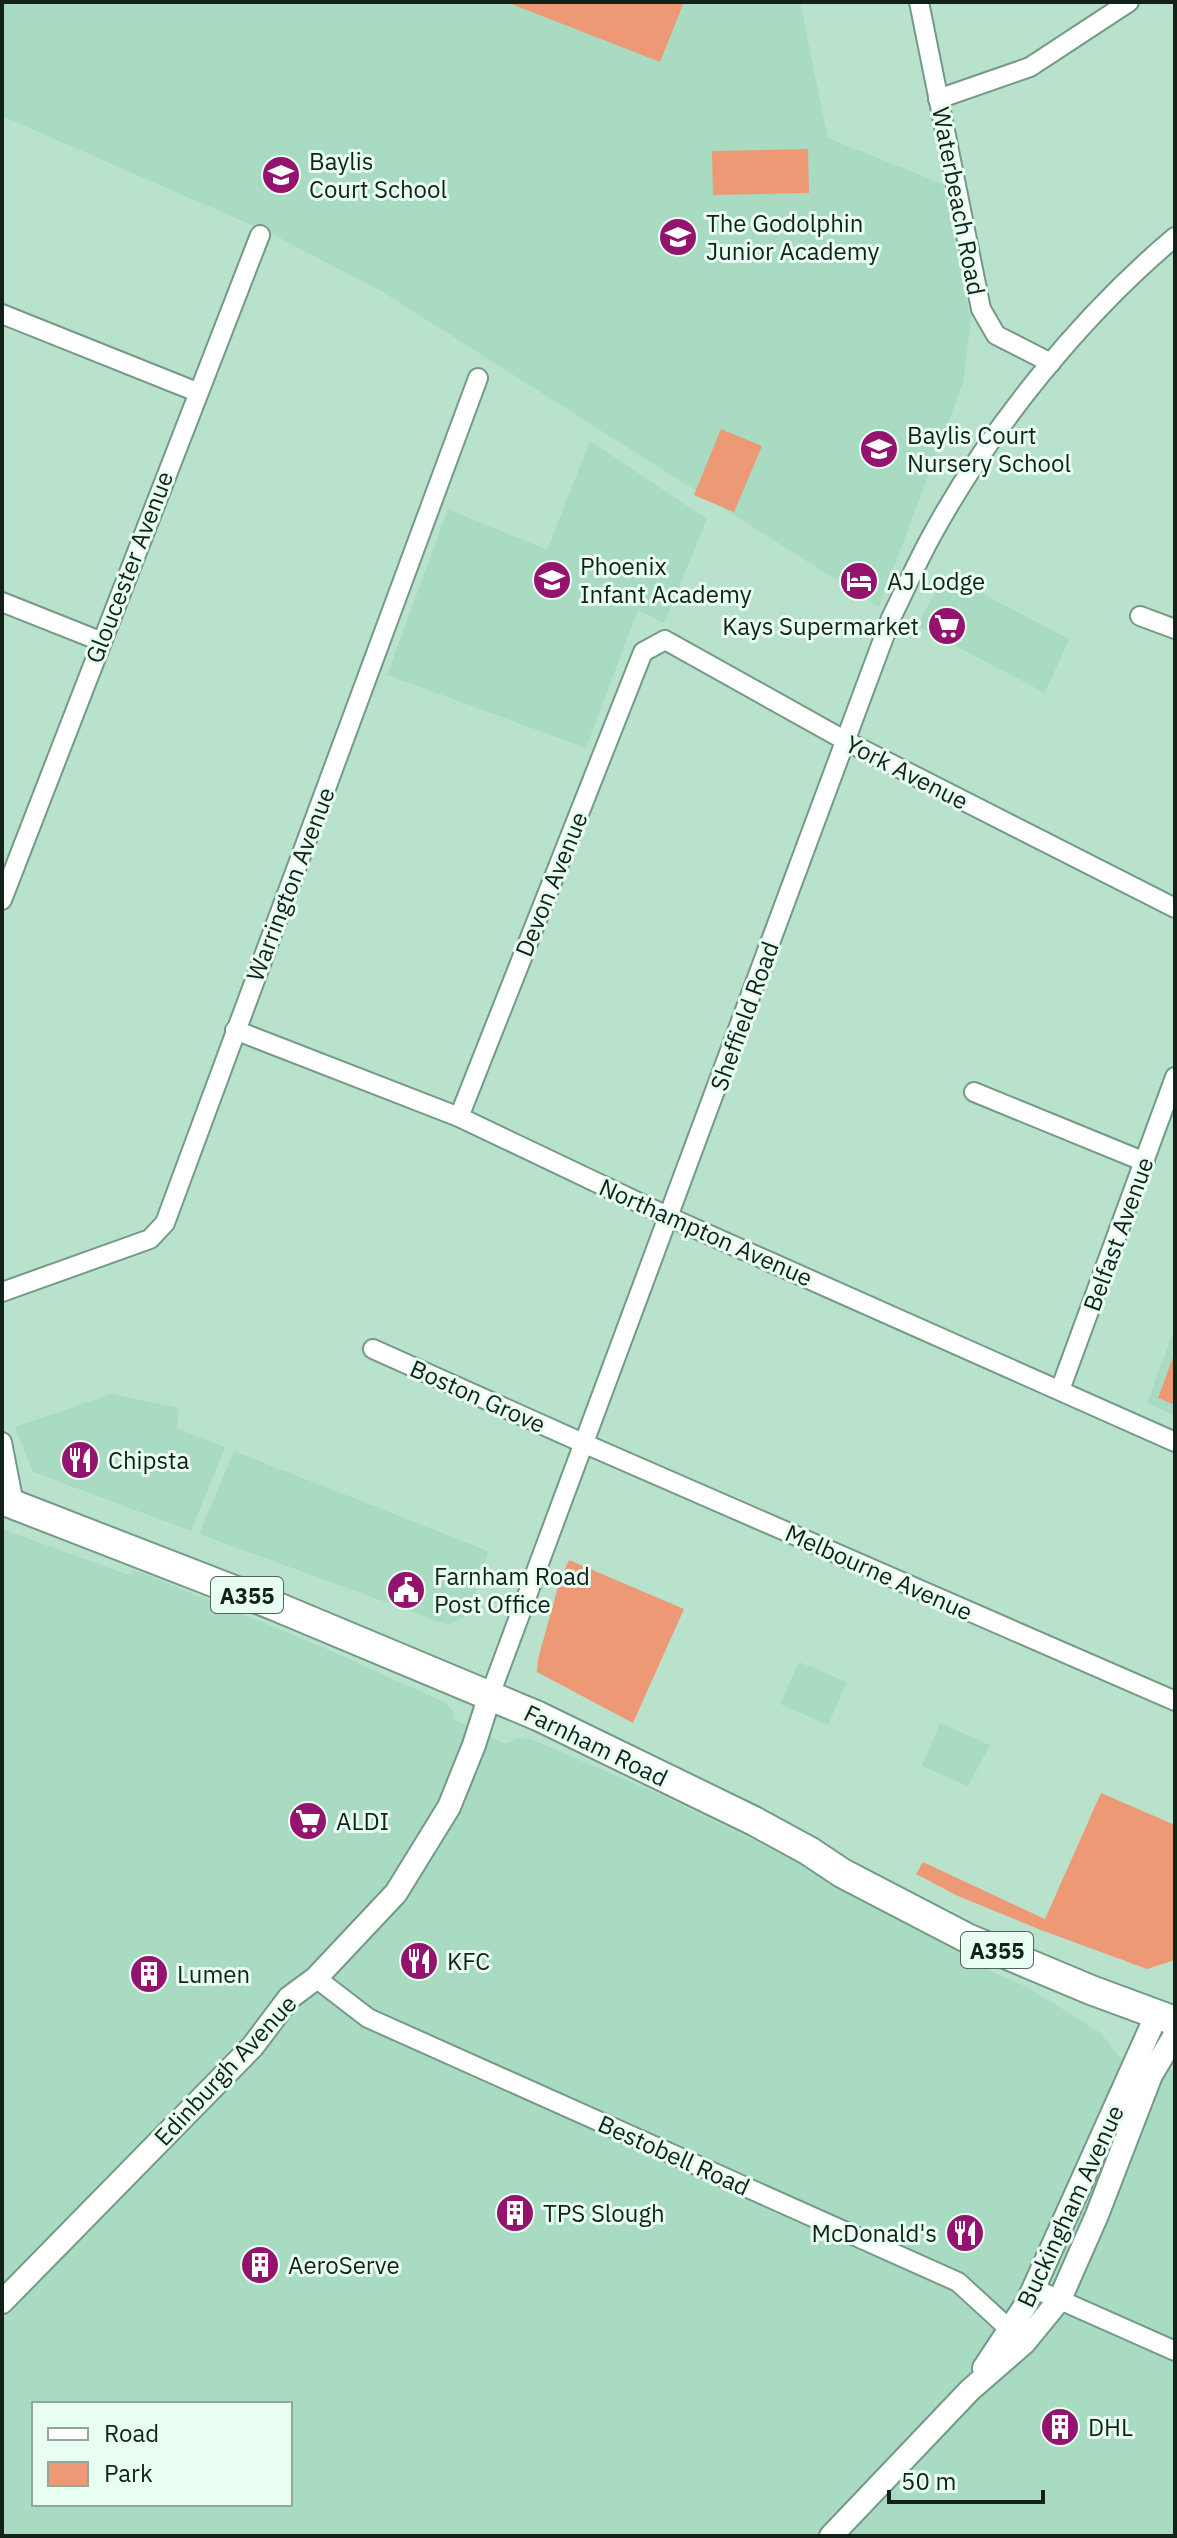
<svg xmlns="http://www.w3.org/2000/svg" width="1177" height="2538" font-family="'IBM Plex Sans',sans-serif">
	<rect width="100%" height="100%" fill="#b9e2cd"/>
	<g fill="#a9dbc2" fill-rule="evenodd">
		<polygon points="2,2 800,2 828,138 943,184 971,320 963,383 879,607 381,291 272,234 2,116"/>
		<polygon points="590,441 707,519 664,623 638,610 586,748 387,675 448,509 547,550"/>
		<polygon points="945,574 1069,639 1045,693 917,626"/>
		<polygon points="1175,1328 1175,1416 1147,1403"/>
		<polygon points="111,1394 179,1408 177,1428 225,1447 191,1531 33,1472 15,1427"/>
		<polygon points="234,1451 488,1551 469,1615 448,1625 199,1534"/>
		<path d="M 2,1529 L 129,1575 L 133,1569 L 320,1646 L 446,1703 L 453,1711 L 455,1720 L 506,1744 L 518,1738 L 531,1739 L 659,1794 L 773,1850 L 939,1940 L 995,1973 L 1027,1987 L 1101,2033 L 1118,2056 L 1175,2071 L 1175,2536 L 2,2536 ZM 34,2404 L 290,2404 L 290,2504 L 34,2504 Z"/>
		<polygon points="799,1662 847,1682 828,1725 780,1704"/>
		<polygon points="940,1723 990,1745 968,1786 922,1766"/>
	</g>
	<g fill="#ed9976">
		<polygon points="506,2 684,2 660,62"/>
		<polygon points="808,149 809,193 713,195 712,151"/>
		<polygon points="721,429 762,446 734,512 694,495"/>
		<polygon points="1175,1352 1175,1405 1158,1398"/>
		<polygon points="569,1560 684,1609 633,1723 537,1672 538,1659 560,1580"/>
		<polygon points="1101,1793 1175,1825 1175,1960 1147,1969 1041,1930 958,1896 916,1874 923,1862 1045,1919"/>
	</g>
	<g fill="none" stroke-linecap="round" stroke-linejoin="round">
		<defs>
			<g id="minor">
				<polyline points="919,2 981,309 996,335 1051,363"/>
				<polyline points="938,99 1030,67 1129,2"/>
				<polyline points="2,314 197,392"/>
				<polyline points="2,602 100,641"/>
				<polyline points="1140,616 1175,629"/>
				<polyline points="2,900 260,235"/>
				<polyline points="235,1030 459,1117 669,1217 1175,1442"/>
				<polyline points="974,1092 1145,1162"/>
				<polyline points="459,1117 643,652 665,640 846,741 1175,908"/>
				<polyline points="2,1292 150,1239 165,1223 478,378"/>
				<polyline points="373,1349 583,1443 1175,1701"/>
				<polyline points="1060,1390 1175,1077"/>
				<polyline points="2,1442 14,1504"/>
				<path d="M 490,1695 L 891,618 C 905,590 917,562 932,535 C 991,427 1081,316 1175,237"/>
				<polyline points="316,1978 368,2018 958,2282 1018,2337"/>
				<polyline points="1033,2288 1175,2351"/>
			</g>
			<g id="tertiary">
				<polyline points="2,2302 253,2046 289,1998 316,1978 396,1893 449,1807 474,1745 490,1695"/>
				<polyline points="984,2368 1027,2303 1157,2014"/>
				<polyline points="831,2536 970,2390 1024,2343 1060,2299 1097,2215 1151,2075 1175,2035"/>
			</g>
			<polyline id="primary" points="2,1500 275,1606 538,1716 754,1821 809,1851 842,1873 967,1938 1091,1990 1175,2021"/>
		</defs>
		<use href="#minor" stroke="#739a87" stroke-width="22"/>
		<use href="#tertiary" stroke="#739a87" stroke-width="26"/>
		<use href="#primary" stroke="#739a87" stroke-width="32"/>
		<use href="#minor" stroke="#fff" stroke-width="18"/>
		<use href="#tertiary" stroke="#fff" stroke-width="22"/>
		<use href="#primary" stroke="#fff" stroke-width="28"/>
	</g>
	<defs>
		<symbol id="school-disc" viewBox="-11 -11 22 22"><circle r="9.5" fill="#93136e" stroke="#e9fef3"/><path d="M0-5L7-2L0 1L-7-2ZM-4 1L0 2.5L4 1V4Q0 6-4 4Z" fill="#fff"/></symbol>
		<symbol id="hotel-disc" viewBox="-11 -11 22 22"><circle r="9.5" fill="#93136e" stroke="#e9fef3"/><path d="M-6-4.5h1.5V1H6V5H4.5V3h-9V5H-6ZM-4 0a1.8 1.8 0 1 1 3.6 0ZM.5 0V-2.5h3Q6-2.5 6 0Z" fill="#fff"/></symbol>
		<symbol id="supermarket-disc" viewBox="-11 -11 22 22"><circle r="9.5" fill="#93136e" stroke="#e9fef3"/><path d="M-6-5.5h2.5l.6 2H6L4.5 2H-2.5L-4.4-4H-6ZM-1.5 3.2a1.3 1.3 0 1 0 .1 0ZM3 3.2a1.3 1.3 0 1 0 .1 0Z" fill="#fff"/></symbol>
		<symbol id="restaurant-disc" viewBox="-11 -11 22 22"><circle r="9.5" fill="#93136e" stroke="#e9fef3"/><path d="M-5-6h1v4h1v-4h1v4h1v-4h1v5L-1.5 .5V6h-2V.5L-5-1ZM5-6V6H3V1.5H1.5Q1.5-4 5-6Z" fill="#fff"/></symbol>
		<symbol id="civic-disc" viewBox="-11 -11 22 22"><circle r="9.5" fill="#93136e" stroke="#e9fef3"/><path d="M-.6-6.5H3V-4.5H.6V-3L4-1V1h2V6H-6V1h2V-1L-.6-3ZM-1.2 2.5V6h2.4V2.5Z" fill="#fff"/></symbol>
		<symbol id="building-disc" viewBox="-11 -11 22 22"><circle r="9.5" fill="#93136e" stroke="#e9fef3"/><path d="M-4-6H4V6H1V3H-1V6H-4ZM-2.5-4.3h1.7v1.8h-1.7ZM.8-4.3h1.7v1.8H.8ZM-2.5-1h1.7V.8h-1.7ZM.8-1h1.7V.8H.8Z" fill="#fff"/></symbol>
	</defs>
	<g fill-rule="evenodd">
		<use href="#school-disc" x="259" y="153" width="44" height="44"/>
		<use href="#school-disc" x="656" y="215" width="44" height="44"/>
		<use href="#school-disc" x="857" y="427" width="44" height="44"/>
		<use href="#school-disc" x="530" y="558" width="44" height="44"/>
		<use href="#hotel-disc" x="837" y="559" width="44" height="44"/>
		<use href="#supermarket-disc" x="925" y="604" width="44" height="44"/>
		<use href="#restaurant-disc" x="58" y="1438" width="44" height="44"/>
		<use href="#civic-disc" x="384" y="1568" width="44" height="44"/>
		<use href="#supermarket-disc" x="286" y="1799" width="44" height="44"/>
		<use href="#restaurant-disc" x="397" y="1939" width="44" height="44"/>
		<use href="#building-disc" x="127" y="1952" width="44" height="44"/>
		<use href="#building-disc" x="493" y="2191" width="44" height="44"/>
		<use href="#restaurant-disc" x="943" y="2211" width="44" height="44"/>
		<use href="#building-disc" x="238" y="2243" width="44" height="44"/>
		<use href="#building-disc" x="1038" y="2405" width="44" height="44"/>
	</g>
	<g text-anchor="middle" dominant-baseline="central" stroke-width="6" stroke-linejoin="round" paint-order="stroke">
		<g fill="#e9fef3" stroke="#52645c" stroke-width="2">
			<rect x="211" y="1577" width="72" height="36" rx="6"/>
			<rect x="961" y="1932" width="72" height="36" rx="6"/>
		</g>
		<g font-size="22" font-weight="bold" fill="#12221b">
			<text x="247" y="1595">A355</text>
			<text x="997" y="1950">A355</text>
		</g>
		<g font-size="24" fill="#12221b" stroke="#e9fef3" text-anchor="start">
			<text x="309" y="161">Baylis<tspan x="309" dy="28">Court School</tspan></text>
			<text x="706" y="223">The Godolphin<tspan x="706" dy="28">Junior Academy</tspan></text>
			<text x="907" y="435">Baylis Court<tspan x="907" dy="28">Nursery School</tspan></text>
			<text x="580" y="566">Phoenix<tspan x="580" dy="28">Infant Academy</tspan></text>
			<text x="887" y="581">AJ Lodge</text>
			<text x="919" y="626" text-anchor="end">Kays Supermarket</text>
			<text x="108" y="1460">Chipsta</text>
			<text x="434" y="1576">Farnham Road<tspan x="434" dy="28">Post Office</tspan></text>
			<text x="336" y="1821">ALDI</text>
			<text x="447" y="1961">KFC</text>
			<text x="177" y="1974">Lumen</text>
			<text x="543" y="2213">TPS Slough</text>
			<text x="937" y="2233" text-anchor="end">McDonald's</text>
			<text x="288" y="2265">AeroServe</text>
			<text x="1088" y="2427">DHL</text>
		</g>
		<g font-size="24" fill="#12221b" stroke="#e9fef3">
			<text transform="translate(959 201) rotate(79)">Waterbeach Road</text>
			<text transform="translate(129 567) rotate(-69)">Gloucester Avenue</text>
			<text transform="translate(907 772) rotate(27)">York Avenue</text>
			<text transform="translate(290 884) rotate(-69)">Warrington Avenue</text>
			<text transform="translate(551 884) rotate(-68)">Devon Avenue</text>
			<text transform="translate(744 1016) rotate(-70)">Sheffield Road</text>
			<text transform="translate(706 1232) rotate(24)">Northampton Avenue</text>
			<text transform="translate(1118 1234) rotate(-70)">Belfast Avenue</text>
			<text transform="translate(478 1396) rotate(24)">Boston Grove</text>
			<text transform="translate(879 1572) rotate(24)">Melbourne Avenue</text>
			<text transform="translate(596 1745) rotate(26)">Farnham Road</text>
			<text transform="translate(225 2070) rotate(-47)">Edinburgh Avenue</text>
			<text transform="translate(674 2155) rotate(24)">Bestobell Road</text>
			<text transform="translate(1070 2206) rotate(-65)">Buckingham Avenue</text>
		</g>
	</g>
	<rect width="1177" height="2538" fill="none" stroke="#12221b" stroke-width="8"/>
	<rect x="32" y="2402" width="260" height="104" fill="#e9fef3" stroke="#93a69d" stroke-width="2"/>
	<rect x="48" y="2428" width="40" height="12" fill="#ffffff" stroke="#93a69d" stroke-width="2"/>
	<text x="104" y="2442" font-size="24" fill="#12221b">Road</text>
	<rect x="48" y="2462" width="40" height="24" fill="#ed9976" stroke="#93a69d" stroke-width="2"/>
	<text x="104" y="2482" font-size="24" fill="#12221b">Park</text>
	<path d="M889 2490v12h154v-12" fill="none" stroke="#12221b" stroke-width="4"/>
	<text x="901" y="2490" font-size="24" fill="#12221b" stroke="#e9fef3" stroke-width="6" paint-order="stroke">50 m</text>
</svg>
